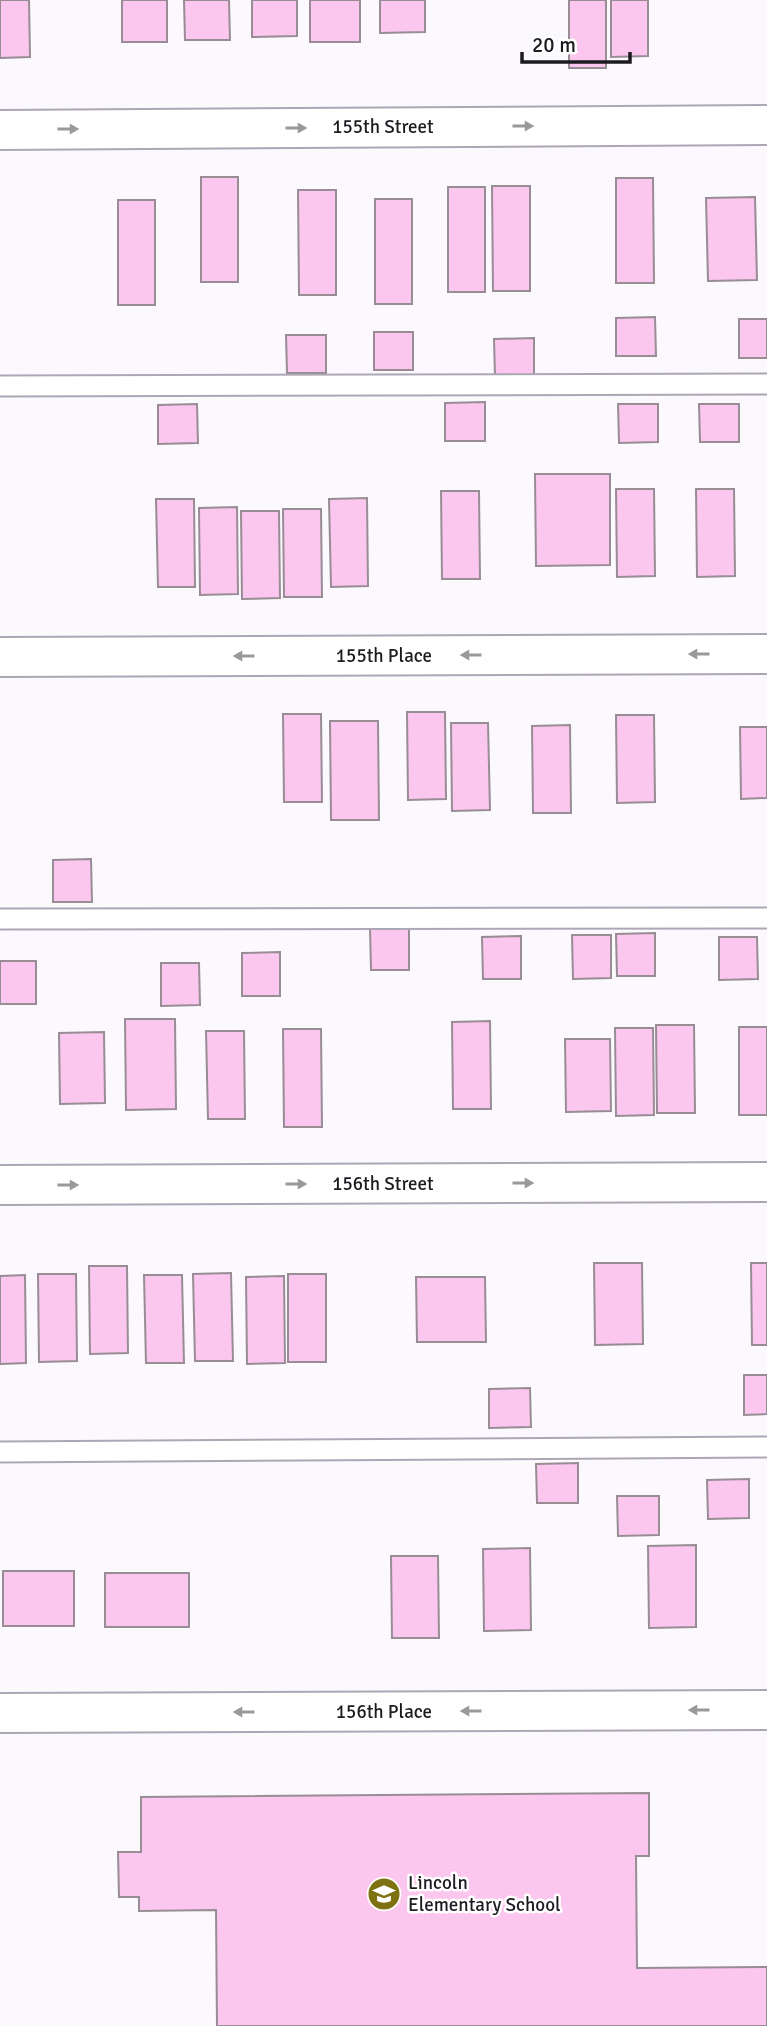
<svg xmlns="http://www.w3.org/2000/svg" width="767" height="2026" font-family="Signika,sans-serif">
	<rect width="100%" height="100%" fill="#fbf9fe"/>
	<g fill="#fcc7ee" stroke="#988c95" stroke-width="2">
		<polygon points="0,0 29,0 30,57 0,58"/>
		<rect x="122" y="0" width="45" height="42"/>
		<polygon points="184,0 229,0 230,40 185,40"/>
		<polygon points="252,0 297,0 297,36 252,37"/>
		<rect x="310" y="0" width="50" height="42"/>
		<polygon points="380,0 425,0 425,32 380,33"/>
		<rect x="569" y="0" width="37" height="68"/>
		<polygon points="611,0 648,0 648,56 611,57"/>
		<rect x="201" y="177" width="37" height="105"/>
		<polygon points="616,178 653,178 654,283 616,283"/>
		<polygon points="492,186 530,186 530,291 493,291"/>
		<rect x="448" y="187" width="37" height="105"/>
		<polygon points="298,190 336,190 336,295 299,295"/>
		<polygon points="755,197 757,280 708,281 706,198"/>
		<rect x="375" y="199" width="37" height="105"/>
		<rect x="118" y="200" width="37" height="105"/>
		<polygon points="655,317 656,356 616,356 616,318"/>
		<rect x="739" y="319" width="28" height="39"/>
		<rect x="374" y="332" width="39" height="38"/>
		<polygon points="286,335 326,335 326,373 287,373"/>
		<polygon points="534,338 534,377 495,377 494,339"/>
		<polygon points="485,402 485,441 445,441 445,403"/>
		<polygon points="197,404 198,443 158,444 158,405"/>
		<polygon points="618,404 658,404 658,442 619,443"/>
		<polygon points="699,404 739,404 739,442 700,442"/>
		<polygon points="535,474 610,474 610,565 536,566"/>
		<polygon points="616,489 654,489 655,576 617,577"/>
		<polygon points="696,489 734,489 735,576 697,577"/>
		<polygon points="441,491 479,491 480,579 442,579"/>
		<polygon points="367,498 368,586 331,587 329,499"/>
		<polygon points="156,499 194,499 195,587 158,587"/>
		<polygon points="237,507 238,594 200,595 199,508"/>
		<polygon points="283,509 321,509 322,597 284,597"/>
		<polygon points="241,511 279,511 280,598 242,599"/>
		<polygon points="407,712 445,712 446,799 408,800"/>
		<polygon points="283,714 321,714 322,802 284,802"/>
		<polygon points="616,715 654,715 655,802 617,803"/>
		<polygon points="330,721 378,721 379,820 331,820"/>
		<polygon points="451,723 488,723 490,810 452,811"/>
		<polygon points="570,725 571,813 533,813 532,726"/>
		<polygon points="740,727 767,727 767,798 741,799"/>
		<polygon points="91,859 92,902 53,902 53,860"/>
		<polygon points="370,928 409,928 409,970 371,970"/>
		<polygon points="655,933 655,976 617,976 616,934"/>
		<polygon points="572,935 611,935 611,978 573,979"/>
		<polygon points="521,936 521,979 483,979 482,937"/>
		<polygon points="719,937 757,937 758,979 719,980"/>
		<polygon points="280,952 280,996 242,996 242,953"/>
		<rect x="0" y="961" width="36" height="43"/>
		<polygon points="161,963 199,963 200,1005 161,1006"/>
		<polygon points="125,1019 175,1019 176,1109 126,1110"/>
		<polygon points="490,1021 491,1109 453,1109 452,1022"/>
		<polygon points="656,1025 694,1025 695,1113 657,1113"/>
		<rect x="739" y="1027" width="28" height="88"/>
		<polygon points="615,1028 653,1028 654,1115 616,1116"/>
		<polygon points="283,1029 321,1029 322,1127 284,1127"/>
		<polygon points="206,1031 244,1031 245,1119 208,1119"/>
		<polygon points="104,1032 105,1103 60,1104 59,1033"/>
		<polygon points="565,1039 610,1039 611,1111 566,1112"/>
		<polygon points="594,1263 642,1263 643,1344 595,1345"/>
		<polygon points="751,1263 767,1263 767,1345 752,1345"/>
		<polygon points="89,1266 127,1266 128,1353 90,1354"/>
		<polygon points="231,1273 233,1361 195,1361 193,1274"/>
		<polygon points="38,1274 76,1274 77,1361 39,1362"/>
		<rect x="288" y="1274" width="38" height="88"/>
		<polygon points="25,1275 26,1363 0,1364 0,1276"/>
		<polygon points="144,1275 182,1275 184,1363 146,1363"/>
		<polygon points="284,1276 285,1363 247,1364 246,1277"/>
		<polygon points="416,1277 485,1277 486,1342 417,1342"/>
		<polygon points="744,1375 767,1375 767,1414 744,1415"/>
		<polygon points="530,1388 531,1427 489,1428 489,1389"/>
		<polygon points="578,1463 578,1503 537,1503 536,1464"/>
		<polygon points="749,1479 749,1518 708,1519 707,1480"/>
		<polygon points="617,1496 659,1496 659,1535 618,1536"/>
		<polygon points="696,1545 696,1627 649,1628 648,1546"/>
		<polygon points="530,1548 531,1630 484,1631 483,1549"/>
		<polygon points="391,1556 438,1556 439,1638 392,1638"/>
		<rect x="3" y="1571" width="71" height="55"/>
		<rect x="105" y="1573" width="84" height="54"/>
		<polygon points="649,1793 649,1856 636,1856 637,1968 767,1967 767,2026 217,2026 216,1910 139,1911 139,1897 119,1897 118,1852 141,1852 141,1797"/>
	</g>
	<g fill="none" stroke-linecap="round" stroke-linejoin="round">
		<defs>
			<g id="service">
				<polyline points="0,386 767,384"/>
				<polyline points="0,919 767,918"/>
				<polyline points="0,1452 767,1447"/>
			</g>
			<g id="minor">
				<polyline points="0,130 767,125"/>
				<polyline points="0,657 767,654"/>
				<polyline points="0,1185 767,1182"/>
				<polyline points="0,1713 767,1710"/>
			</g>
		</defs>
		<use href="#service" stroke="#aca7b4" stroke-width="23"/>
		<use href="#minor" stroke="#aca7b4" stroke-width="42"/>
		<use href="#service" stroke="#fff" stroke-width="19"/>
		<use href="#minor" stroke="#fff" stroke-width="38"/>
	</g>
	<defs><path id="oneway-solid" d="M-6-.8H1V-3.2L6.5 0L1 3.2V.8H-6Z" transform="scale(1.75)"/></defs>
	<g fill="#99989b">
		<use href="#oneway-solid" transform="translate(523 126)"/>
		<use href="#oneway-solid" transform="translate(296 128)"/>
		<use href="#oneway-solid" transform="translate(68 129)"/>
		<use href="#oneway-solid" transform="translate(699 654) rotate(180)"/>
		<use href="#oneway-solid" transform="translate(471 655) rotate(180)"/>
		<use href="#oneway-solid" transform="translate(244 656) rotate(180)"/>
		<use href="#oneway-solid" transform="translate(523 1183)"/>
		<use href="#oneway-solid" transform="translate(296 1184)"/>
		<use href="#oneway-solid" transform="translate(68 1185)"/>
		<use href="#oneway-solid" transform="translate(699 1710) rotate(180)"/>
		<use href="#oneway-solid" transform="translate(471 1711) rotate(180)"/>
		<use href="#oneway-solid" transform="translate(244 1712) rotate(180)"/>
	</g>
	<defs>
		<symbol id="school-disc" viewBox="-11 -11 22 22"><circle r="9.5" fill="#7d7111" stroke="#fff"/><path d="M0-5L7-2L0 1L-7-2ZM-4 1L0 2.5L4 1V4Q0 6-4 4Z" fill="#fff"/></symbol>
	</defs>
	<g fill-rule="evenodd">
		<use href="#school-disc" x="365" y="1875" width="38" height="38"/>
	</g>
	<g text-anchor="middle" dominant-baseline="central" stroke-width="5" stroke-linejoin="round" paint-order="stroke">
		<g font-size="19" fill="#1d1b20" stroke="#fff">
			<text x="383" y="127">155th Street</text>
			<text x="384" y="656">155th Place</text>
			<text x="383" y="1184">156th Street</text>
			<text x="384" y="1712">156th Place</text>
		</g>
		<g font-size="19" fill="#1d1b20" stroke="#fff" text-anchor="start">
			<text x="408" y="1883">Lincoln<tspan x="408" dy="22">Elementary School</tspan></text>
		</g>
	</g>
	<path d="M522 52v10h108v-10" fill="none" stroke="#1d1b20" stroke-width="3.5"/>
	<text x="532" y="52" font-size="21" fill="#1d1b20" stroke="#ffffff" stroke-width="5" paint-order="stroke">20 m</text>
</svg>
